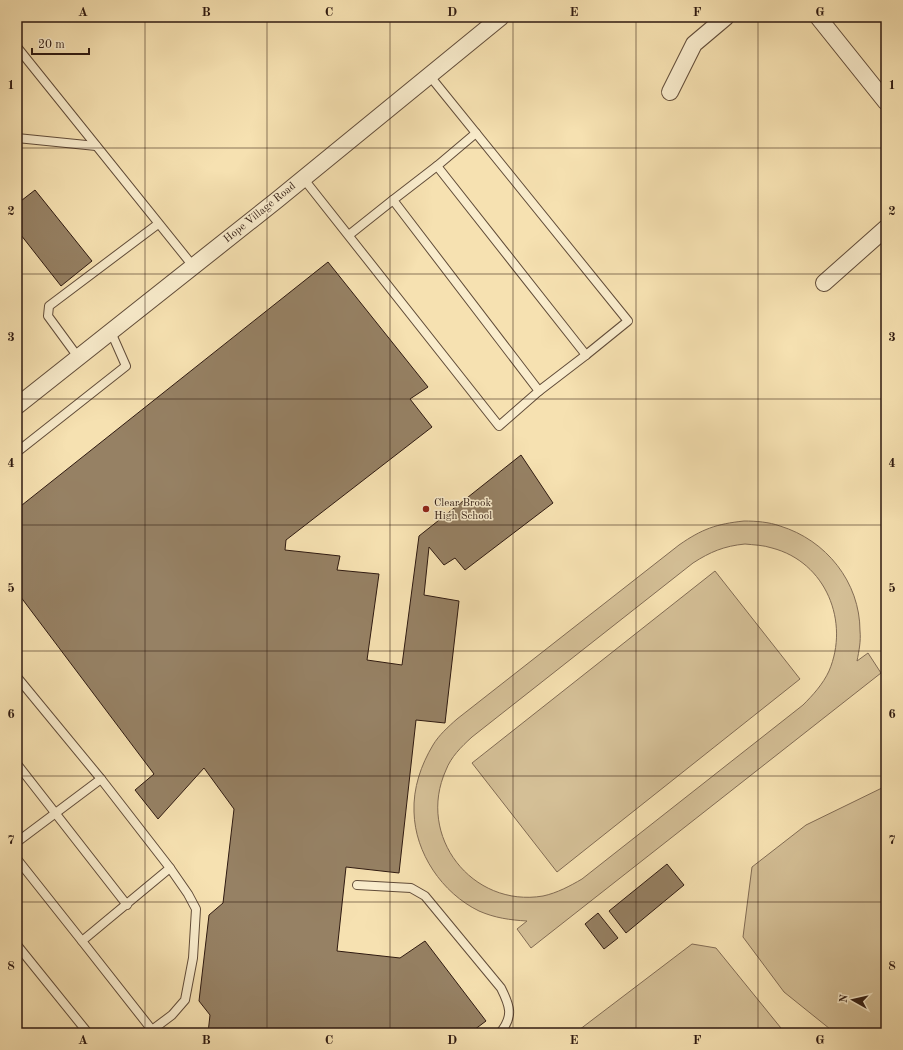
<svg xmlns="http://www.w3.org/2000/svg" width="903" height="1050" font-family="'Old Standard TT',serif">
	<rect width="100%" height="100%" fill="#f6e1b1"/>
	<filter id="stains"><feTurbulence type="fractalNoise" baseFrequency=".005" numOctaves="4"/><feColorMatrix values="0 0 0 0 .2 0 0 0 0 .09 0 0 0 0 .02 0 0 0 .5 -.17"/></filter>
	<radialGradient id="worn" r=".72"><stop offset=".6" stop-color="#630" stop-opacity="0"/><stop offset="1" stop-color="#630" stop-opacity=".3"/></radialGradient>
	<g fill="#d4bf96" stroke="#826c54" fill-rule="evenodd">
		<path d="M 744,521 C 756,521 769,522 780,526 C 826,540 860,582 860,631 C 861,641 859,651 857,661 L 868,653 L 881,673 L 531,948 L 517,929 L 527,921 C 510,920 495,918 479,911 C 442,893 415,853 414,812 C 413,788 421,765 433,745 C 439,735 448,727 457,719 L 679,545 C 702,529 716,524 744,521 ZM 745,544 C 754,545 763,545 772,548 C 826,562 850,622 829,671 C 823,684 813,695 803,705 L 582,879 C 570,886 557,893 543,896 C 472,908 416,836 446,770 C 451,757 461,747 472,737 L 693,563 C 710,552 724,546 745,544 Z"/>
		<polygon points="715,571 800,679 557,872 472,763"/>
		<polygon points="886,786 886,1033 835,1033 784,992 743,937 752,867 806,825"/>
		<polygon points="692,944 716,948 785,1033 575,1033"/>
	</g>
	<g fill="#968164" stroke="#2f1a11">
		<polygon points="35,190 92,261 61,286 17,230 17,204"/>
		<polygon points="328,262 428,387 410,399 432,427 286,540 285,550 340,556 337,570 379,574 367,660 402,665 419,536 521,455 553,503 465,570 455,558 444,565 429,547 424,595 459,601 445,723 416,720 399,873 346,867 337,951 400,958 425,941 486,1021 470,1033 208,1033 210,1015 199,1001 209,915 223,903 234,809 204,768 158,819 135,790 154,774 17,592 17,509"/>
		<polygon points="667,864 684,885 626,933 609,911"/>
		<polygon points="598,913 618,938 604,949 585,924"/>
	</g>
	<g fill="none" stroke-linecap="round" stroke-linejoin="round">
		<defs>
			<g id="service">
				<polyline points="17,47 193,266"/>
				<polyline points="17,138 96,146"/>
				<polyline points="437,166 476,133"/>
				<polyline points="303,178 499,426 539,391 393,200 437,166 586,355 628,321 429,75"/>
				<polyline points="349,235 393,200"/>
				<polyline points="78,357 48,316 49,306 158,224"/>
				<polyline points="539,391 586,355"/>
				<polyline points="17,452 126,366 111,332"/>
				<polyline points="17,677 101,779 170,868 82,941 152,1030 149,1033"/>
				<polyline points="17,764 127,905"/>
				<polyline points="17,842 101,779"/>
				<polyline points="17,859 82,941"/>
				<path d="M 357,885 L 411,888 L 425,896 L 501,988 C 510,1006 514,1016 500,1033"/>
				<polyline points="17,945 88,1033"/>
				<polyline points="152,1030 172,1015 185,1000 193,958 196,909 188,894 170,868"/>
			</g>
			<g id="minor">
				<polyline points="818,17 886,102"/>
				<polyline points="670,92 694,44 726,17"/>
				<polyline points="824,283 886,228"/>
				<polyline points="17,406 277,200 501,17"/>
			</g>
		</defs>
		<use href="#service" stroke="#614c39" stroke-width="10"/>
		<use href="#minor" stroke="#614c39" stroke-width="18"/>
		<use href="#service" stroke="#f9eccc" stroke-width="8"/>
		<use href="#minor" stroke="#f9eccc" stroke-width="16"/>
	</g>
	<path fill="none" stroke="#2f1a11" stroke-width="1" stroke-opacity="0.55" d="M 145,17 L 145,1033M 267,17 L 267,1033M 390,17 L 390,1033M 513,17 L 513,1033M 636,17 L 636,1033M 758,17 L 758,1033M 17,148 L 886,148M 17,274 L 886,274M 17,399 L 886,399M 17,525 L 886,525M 17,651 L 886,651M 17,776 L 886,776M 17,902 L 886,902"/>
	<circle fill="#8f2418" stroke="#f9eccc" stroke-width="1.5" cx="426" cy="509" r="4"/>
	<g text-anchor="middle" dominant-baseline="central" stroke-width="3" stroke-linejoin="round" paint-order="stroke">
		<g font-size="11" fill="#2f1a11" stroke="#f9eccc">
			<text transform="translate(260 213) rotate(-39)">Hope Village Road</text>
		</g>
		<g font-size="11" fill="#2f1a11" stroke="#f9eccc" text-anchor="start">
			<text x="434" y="503">Clear Brook<tspan x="434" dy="13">High School</tspan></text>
		</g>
	</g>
	<rect width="903" height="1050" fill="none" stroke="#f6e1b1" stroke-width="44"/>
	<g transform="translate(853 1000) rotate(278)" stroke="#f9eccc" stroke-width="3" paint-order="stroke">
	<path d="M0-3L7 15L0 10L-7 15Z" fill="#2f1a11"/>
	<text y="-6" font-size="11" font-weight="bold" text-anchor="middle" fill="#2f1a11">N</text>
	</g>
	<path d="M32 48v6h57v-6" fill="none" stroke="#2f1a11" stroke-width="2"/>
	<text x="38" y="48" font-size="12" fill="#2f1a11" stroke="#f9eccc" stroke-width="3" paint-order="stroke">20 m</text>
	<rect x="22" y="22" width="859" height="1006" fill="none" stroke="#2f1a11" stroke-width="1.5"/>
	<g font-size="13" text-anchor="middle" font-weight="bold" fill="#2f1a11">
		<text x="83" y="16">A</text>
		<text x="206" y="16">B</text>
		<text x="329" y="16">C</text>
		<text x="452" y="16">D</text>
		<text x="574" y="16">E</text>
		<text x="697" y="16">F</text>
		<text x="820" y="16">G</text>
		<text x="11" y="89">1</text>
		<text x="892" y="89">1</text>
		<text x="11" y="215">2</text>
		<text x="892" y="215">2</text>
		<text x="11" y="341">3</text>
		<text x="892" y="341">3</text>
		<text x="11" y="467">4</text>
		<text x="892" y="467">4</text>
		<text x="11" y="592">5</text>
		<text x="892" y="592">5</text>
		<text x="11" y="718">6</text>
		<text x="892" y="718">6</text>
		<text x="11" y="844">7</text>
		<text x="892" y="844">7</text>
		<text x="11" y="970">8</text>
		<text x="892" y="970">8</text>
		<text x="83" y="1044">A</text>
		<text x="206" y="1044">B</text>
		<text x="329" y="1044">C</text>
		<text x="452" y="1044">D</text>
		<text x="574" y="1044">E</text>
		<text x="697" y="1044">F</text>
		<text x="820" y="1044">G</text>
	</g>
	<rect width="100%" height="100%" filter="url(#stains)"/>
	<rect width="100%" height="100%" fill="url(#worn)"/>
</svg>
